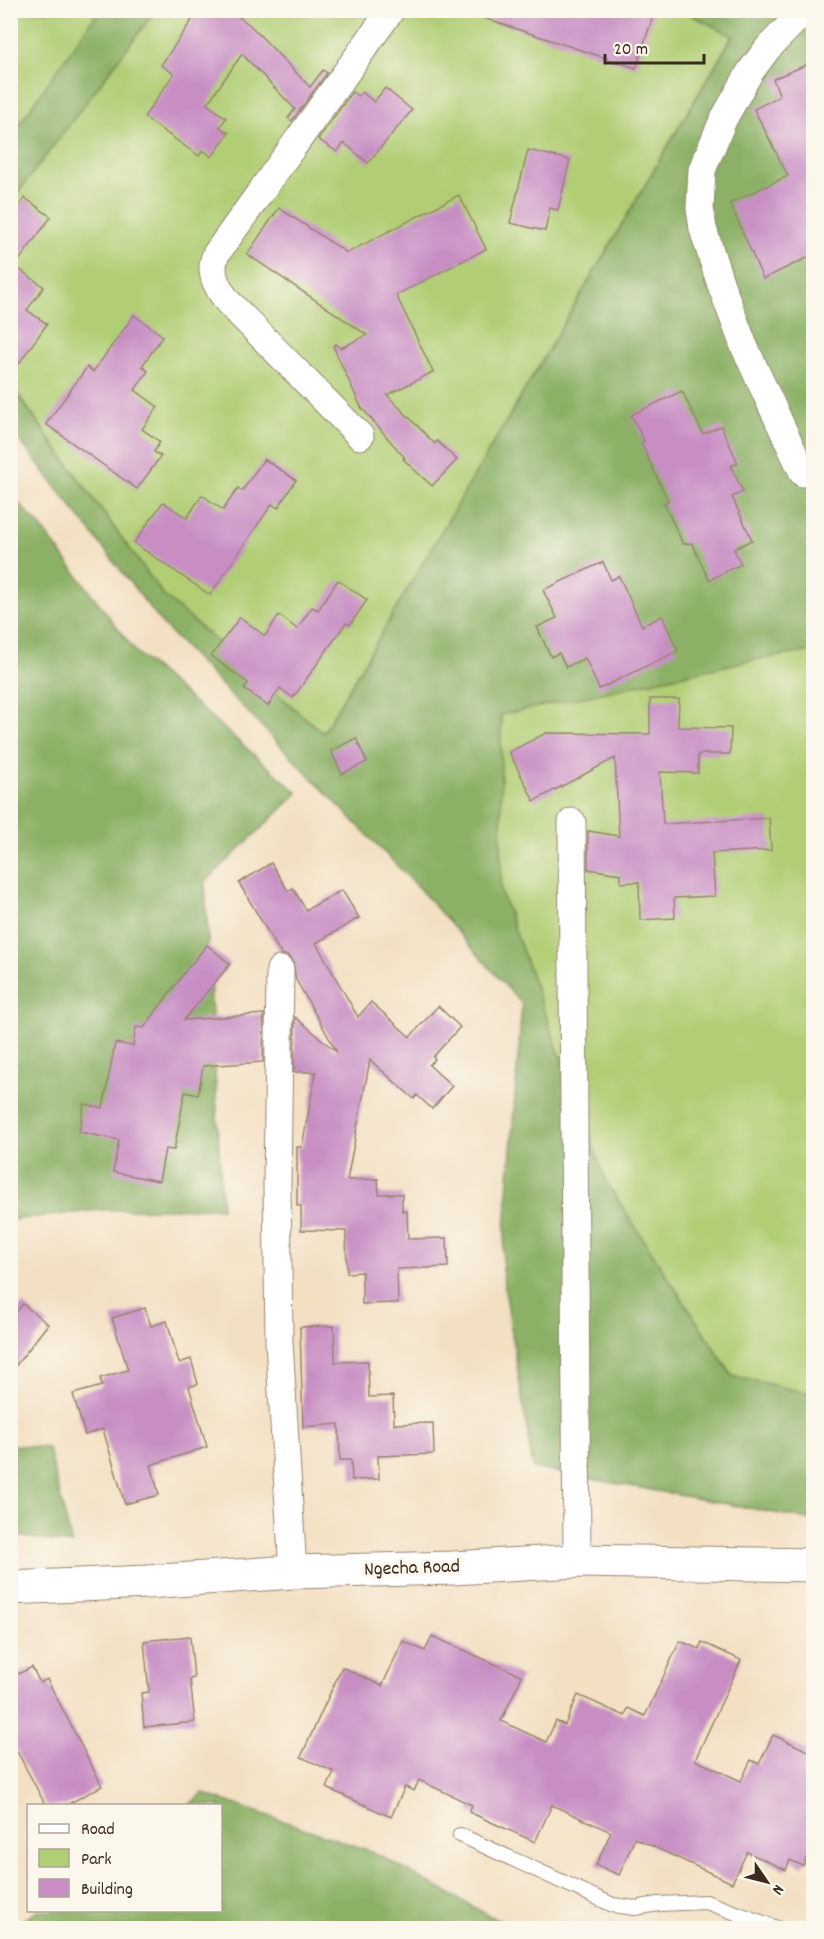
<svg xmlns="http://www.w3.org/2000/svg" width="824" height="1939" font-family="Dekko,sans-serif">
	<rect width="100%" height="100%" fill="#fbf7ec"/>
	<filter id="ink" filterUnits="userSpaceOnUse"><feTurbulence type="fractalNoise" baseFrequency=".0167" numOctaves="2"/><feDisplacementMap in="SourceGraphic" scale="12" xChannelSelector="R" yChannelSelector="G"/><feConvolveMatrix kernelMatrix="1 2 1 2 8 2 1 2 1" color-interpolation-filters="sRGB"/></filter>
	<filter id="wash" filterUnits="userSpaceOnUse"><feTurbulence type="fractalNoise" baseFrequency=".008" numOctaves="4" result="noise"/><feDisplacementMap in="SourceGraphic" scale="24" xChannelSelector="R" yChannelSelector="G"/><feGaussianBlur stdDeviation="1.35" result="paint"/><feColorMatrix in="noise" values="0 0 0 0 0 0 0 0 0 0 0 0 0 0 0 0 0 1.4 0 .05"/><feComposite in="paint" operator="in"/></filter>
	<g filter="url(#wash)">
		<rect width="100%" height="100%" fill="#f3e0c3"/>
		<g fill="#b1ce75" stroke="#767c4a" stroke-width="1.5">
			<polygon points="683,10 733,35 323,733 164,596 11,385 10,202 155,11"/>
			<polygon points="11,11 99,11 11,136"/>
			<polygon points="813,651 813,1394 733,1377 606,1182 501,892 500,715 751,660"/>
		</g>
		<g fill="#8cb166" stroke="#646e42" stroke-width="1.5">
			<polygon points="99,10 155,11 11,202 11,136"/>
			<polygon points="683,11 813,11 813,651 751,660 501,715 501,892 606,1182 732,1376 813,1394 813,1520 533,1468 502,1270 522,1004 415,884 164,626 11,429 10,385 164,596 323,733 733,36"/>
			<polygon points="10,494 40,526 136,652 298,793 205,882 222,1208 99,1210 11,1220"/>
			<polygon points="11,1445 48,1448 72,1544 11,1535"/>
			<polygon points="202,1793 373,1852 488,1915 518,1928 11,1928 11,1927 38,1911 220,1910 220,1806 189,1805"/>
		</g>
		<g id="blocks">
			<g fill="#c88ec4">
				<polygon points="199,10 229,10 250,25 310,87 323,70 327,73 292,121 288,118 295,109 242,54 207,104 226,118 220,127 229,133 212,157 203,150 199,156 144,117 174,74 161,65"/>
				<polygon points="477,10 655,10 636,68 477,16"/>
				<polygon points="813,62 813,255 763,279 730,203 788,176 754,109 780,96 773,79"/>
				<polygon points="385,88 412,110 368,163 344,143 337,152 318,139 352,92 358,96 362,92 374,102"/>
				<polygon points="528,150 570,160 558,210 550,208 545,231 510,223"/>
				<polygon points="459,195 486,249 396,295 433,372 387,395 435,444 437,441 457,460 432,486 403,459 405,458 361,407 333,346 336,344 341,348 367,335 247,254 279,208 347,253"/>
				<polygon points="25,198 51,217 15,266 44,287 27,310 47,324 10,376 10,218"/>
				<polygon points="134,315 163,336 142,366 148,371 135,390 158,407 142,429 160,442 154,452 161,456 137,489 46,424 87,367 93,372"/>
				<polygon points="682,391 703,434 721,426 738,463 731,466 743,492 732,497 752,540 734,549 741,564 709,580 692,543 683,544 664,503 668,501 641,443 644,441 631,415"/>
				<polygon points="264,459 296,480 278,508 272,504 210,595 134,543 163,502 187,518 202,495 223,510 238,488 242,491"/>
				<polygon points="603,562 611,580 619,576 642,626 662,616 678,651 599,689 585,658 566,667 559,653 551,657 537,627 557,618 543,590"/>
				<polygon points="338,580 367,600 350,625 346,623 293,698 280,688 268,706 244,689 248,683 211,656 240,617 265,636 279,615 297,629 312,607 318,610"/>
				<polygon points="650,699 679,699 678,727 731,728 730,754 698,754 698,773 660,772 663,824 769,818 771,850 712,853 715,896 674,898 675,918 640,920 639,882 621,883 621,874 588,869 588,831 619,836 615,758 534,801 509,752 546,733 650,734"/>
				<polygon points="356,738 367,762 342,774 331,751"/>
				<polygon points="271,863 288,891 293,888 306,910 342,890 359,918 316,943 358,1017 371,1002 410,1037 438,1006 460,1027 433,1057 435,1059 429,1065 452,1086 432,1109 417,1095 414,1099 370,1060 347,1180 378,1179 379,1194 402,1194 402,1211 407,1211 408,1239 447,1238 448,1267 397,1269 398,1303 362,1304 362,1272 347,1273 346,1231 301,1230 301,1206 297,1206 297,1147 302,1147 316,1072 294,1072 295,1017 337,1052 296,980 293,962 288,956 281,954 239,883"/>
				<polygon points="207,945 230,964 184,1020 264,1014 263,1062 203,1066 198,1095 185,1092 174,1150 165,1149 159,1181 113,1172 119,1140 79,1132 84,1104 103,1108 115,1043 133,1046 136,1027 144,1028 187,969"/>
				<polygon points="23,1304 48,1324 10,1373 10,1319"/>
				<polygon points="145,1308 151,1326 167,1321 179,1363 191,1359 198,1384 189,1387 207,1447 151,1465 159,1495 125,1504 103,1429 85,1435 73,1394 102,1386 100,1378 128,1370 112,1318"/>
				<polygon points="334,1326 335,1362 368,1361 369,1397 393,1396 394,1424 433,1423 434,1454 378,1456 379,1479 352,1480 351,1460 340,1460 339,1424 303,1427 300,1327"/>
				<polygon points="190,1636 194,1678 190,1679 195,1722 144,1727 141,1693 149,1692 144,1641"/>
				<polygon points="432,1636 522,1676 501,1721 546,1742 556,1721 565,1725 578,1695 625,1716 628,1708 645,1716 680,1641 699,1649 702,1642 741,1660 695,1760 741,1781 751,1760 759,1764 773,1735 813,1753 813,1860 807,1857 803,1866 790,1860 786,1870 747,1852 732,1883 635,1838 619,1875 596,1865 611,1832 552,1805 535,1842 469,1812 472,1805 419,1780 414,1791 405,1787 391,1817 327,1788 334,1772 301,1757 342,1667 382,1686 403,1641 425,1651"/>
				<polygon points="32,1667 40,1683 47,1679 102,1786 65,1806 46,1806 10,1738 10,1678"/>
			</g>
		</g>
	</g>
	<g filter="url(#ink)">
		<use href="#blocks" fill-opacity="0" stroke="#978570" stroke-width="1.5"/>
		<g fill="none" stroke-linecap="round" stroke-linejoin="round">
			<defs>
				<polyline id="service" points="460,1835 613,1905 635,1908 658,1904 706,1902 777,1928"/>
				<g id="minor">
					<path d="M 360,436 L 228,302 C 217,287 208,273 216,254 L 391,10"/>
					<polyline points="803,473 744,346 721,285 703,229 700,208 702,170 723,120 750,72 768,48 805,10"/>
					<polyline points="572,822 577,1561"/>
					<polyline points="280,970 277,1185 279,1341 293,1572"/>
				</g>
				<polyline id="tertiary" points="10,1588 147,1582 293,1572 453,1568 577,1561 814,1565"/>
			</defs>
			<use href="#service" stroke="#978570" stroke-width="16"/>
			<use href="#minor" stroke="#978570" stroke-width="29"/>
			<use href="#tertiary" stroke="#978570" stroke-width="35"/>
			<use href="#service" stroke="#fff" stroke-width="14"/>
			<use href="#minor" stroke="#fff" stroke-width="27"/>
			<use href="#tertiary" stroke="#fff" stroke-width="33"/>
		</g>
	</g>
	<g text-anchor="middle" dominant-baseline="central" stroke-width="6" stroke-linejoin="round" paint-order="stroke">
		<g font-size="20" fill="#3b2a1e" stroke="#fbf7ec">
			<text transform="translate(412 1569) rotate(-2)">Ngecha Road</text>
		</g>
	</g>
	<rect width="824" height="1939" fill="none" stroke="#fbf7ec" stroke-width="36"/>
	<rect x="27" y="1804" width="195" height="108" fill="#fbf7ec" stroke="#aea59a" stroke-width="1.5"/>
	<rect x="39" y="1824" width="30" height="9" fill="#ffffff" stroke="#aea59a" stroke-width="1.5"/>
	<text x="81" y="1834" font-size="18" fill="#3b2a1e">Road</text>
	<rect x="39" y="1849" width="30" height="18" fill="#b1ce75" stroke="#aea59a" stroke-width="1.5"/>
	<text x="81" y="1864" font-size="18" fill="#3b2a1e">Park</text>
	<rect x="39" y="1879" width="30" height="18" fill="#c88ec4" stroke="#aea59a" stroke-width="1.5"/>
	<text x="81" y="1894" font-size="18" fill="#3b2a1e">Building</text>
	<g transform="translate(767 1882) rotate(125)" stroke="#fbf7ec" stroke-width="4.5" paint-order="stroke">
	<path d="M0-4.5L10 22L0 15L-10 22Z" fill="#3b2a1e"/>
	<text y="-9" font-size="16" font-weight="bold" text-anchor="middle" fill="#3b2a1e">N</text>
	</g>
	<path d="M605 54v9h99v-9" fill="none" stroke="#3b2a1e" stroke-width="3"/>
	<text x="614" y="54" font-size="18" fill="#3b2a1e" stroke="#fbf7ec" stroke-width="4.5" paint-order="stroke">20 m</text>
</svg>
